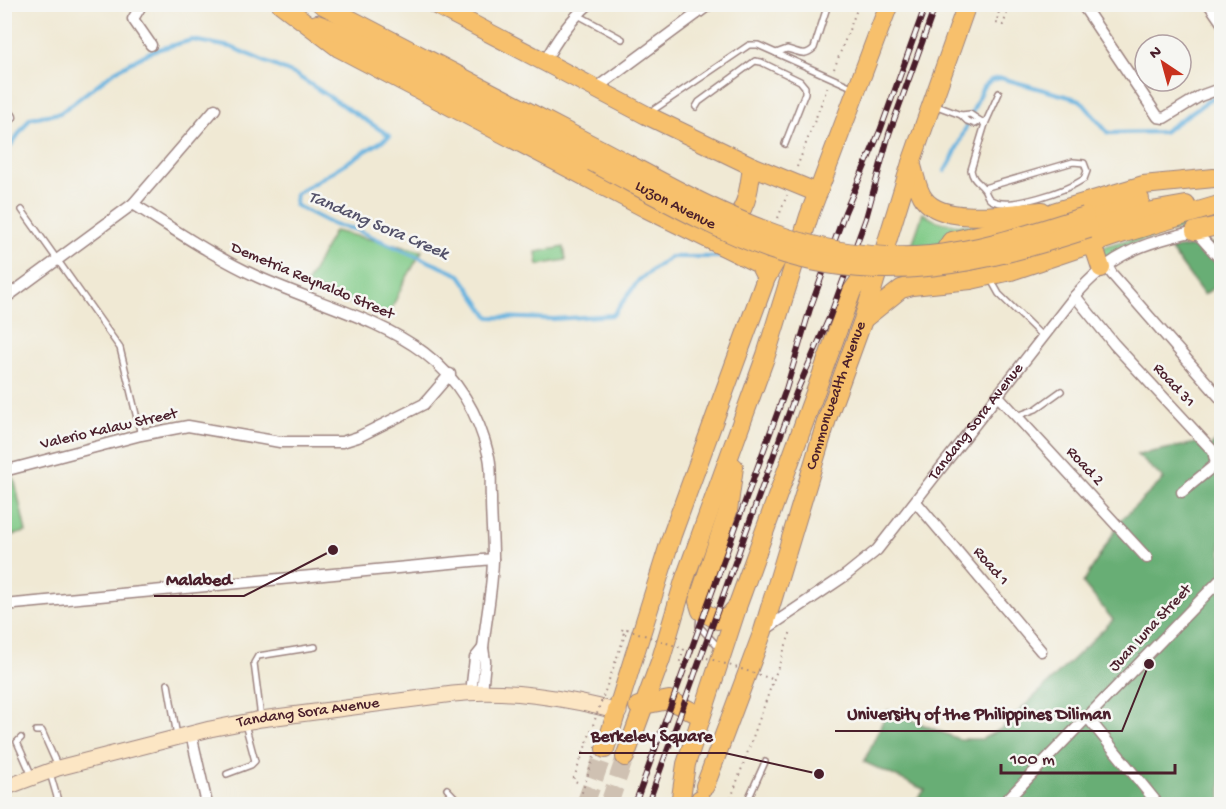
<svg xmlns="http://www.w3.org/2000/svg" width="1226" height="809" font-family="'Gochi Hand',sans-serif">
	<rect width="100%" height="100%" fill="#f6f6f2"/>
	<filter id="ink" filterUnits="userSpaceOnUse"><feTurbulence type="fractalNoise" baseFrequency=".0167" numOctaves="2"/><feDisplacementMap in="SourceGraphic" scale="12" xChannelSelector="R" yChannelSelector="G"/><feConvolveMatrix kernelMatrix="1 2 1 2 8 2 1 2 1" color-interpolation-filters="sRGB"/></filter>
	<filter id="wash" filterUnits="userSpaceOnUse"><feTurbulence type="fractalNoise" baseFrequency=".008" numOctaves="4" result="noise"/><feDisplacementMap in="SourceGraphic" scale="24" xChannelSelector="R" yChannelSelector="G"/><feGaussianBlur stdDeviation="1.35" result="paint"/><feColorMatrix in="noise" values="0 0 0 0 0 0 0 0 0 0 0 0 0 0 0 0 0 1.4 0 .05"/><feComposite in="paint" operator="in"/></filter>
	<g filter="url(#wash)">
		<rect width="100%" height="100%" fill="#f0e9d4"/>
		<g fill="#80ca87" stroke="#657459" stroke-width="1.5">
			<path d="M 923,213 C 941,228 970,225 992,224 L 947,276 L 900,280 Z"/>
			<polygon points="1204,218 1203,222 1124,246 1105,259 1102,247"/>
			<polygon points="334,231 422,251 403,284 388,317 306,285"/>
			<polygon points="564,247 566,260 538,265 536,252"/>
			<polygon points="14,478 26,532 5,537 5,480"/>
		</g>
		<g fill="#68ae74" stroke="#596650" stroke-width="1.5">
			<polygon points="1221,243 1221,282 1204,295 1170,249"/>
			<polygon points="1221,437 1221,804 912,804 925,790 864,762 888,710 958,739 982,739 1001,729 1113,620 1083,583 1122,519 1164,479 1137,455 1196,443 1205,451"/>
		</g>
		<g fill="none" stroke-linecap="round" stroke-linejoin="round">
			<g stroke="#66b2df" stroke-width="4">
				<polyline points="4,155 30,118 60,113 115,71 152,51 192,40 231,47 296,75 390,136 296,194 295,205 334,225 354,229 460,275 489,317 554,319 613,315 639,280 670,257 721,257"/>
				<polyline points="945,171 954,155 983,87 991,80 1001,78 1080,100 1108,133 1163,132 1215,96"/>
			</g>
		</g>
	</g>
	<g filter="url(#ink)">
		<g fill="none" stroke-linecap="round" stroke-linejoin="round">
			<g stroke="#cfc1b2" stroke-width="18" stroke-dasharray="18 9" stroke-linecap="butt">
				<polyline points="585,804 605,749"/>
				<polyline points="609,804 625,757"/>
			</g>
			<defs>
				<g id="lane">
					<polyline points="578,15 622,39"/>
					<polyline points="776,53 854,88"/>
					<polyline points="934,105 961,115 970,114 985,124"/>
					<polyline points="696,107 699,102 755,61 761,62 800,81 805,87 805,93 785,144"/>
					<path d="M 649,113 L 749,45 L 758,45 L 776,53 L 787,49 C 798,51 804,58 814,48 L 828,4"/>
					<polyline points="961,115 967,121 975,124 980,121"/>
					<path d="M 984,188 L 1073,162 L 1084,163 L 1087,171 L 1084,179 C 1067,190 1010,211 991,200 C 986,197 987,193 984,189 C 978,181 973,181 971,170 L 985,124 L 999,93"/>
					<polyline points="22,210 120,348 141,435"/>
					<polyline points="990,278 999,294 1043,337"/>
					<polyline points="1017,416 1036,409 1061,391"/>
					<polyline points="700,616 699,626 720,649"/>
					<polyline points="168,684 177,736"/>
					<polyline points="261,718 254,663 258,656 315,647"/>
					<polyline points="36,731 42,731 58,767"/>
					<polyline points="21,738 17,742 32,776"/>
					<polyline points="50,773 59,804"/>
					<polyline points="227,774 251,765 255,761 245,724"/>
					<polyline points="447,789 461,804"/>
					<polyline points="746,804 765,762"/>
				</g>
				<g id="street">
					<polyline points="142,4 133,19 151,45"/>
					<polyline points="1082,4 1158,117 1164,118 1200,96 1222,88"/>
					<polyline points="1209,4 1222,23"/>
					<path d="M 544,63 C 556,40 569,21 589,4"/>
					<polyline points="595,89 710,4"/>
					<polyline points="4,108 11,117"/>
					<path d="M 133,204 C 174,229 214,257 258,277 C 358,322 460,332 489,457 C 492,470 490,485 491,498 C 491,518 493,538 493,557 C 493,587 486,618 483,648 L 485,661 L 482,692"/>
					<polyline points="1106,264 1112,274 1222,400"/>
					<polyline points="1075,296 1114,344 1213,451 1216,464 1182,492"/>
					<polyline points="4,299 133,204 215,109"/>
					<polyline points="998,396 1147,558"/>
					<polyline points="4,471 141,435 188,426 280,442 342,442 358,437 424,404 450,374"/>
					<polyline points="916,502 1041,651"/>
					<polyline points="4,605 493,559"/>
					<path id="s1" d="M 763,631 L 846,575 L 877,550 L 1075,296 C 1111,253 1142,244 1195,231 L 1222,261"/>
					<polyline points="471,692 475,658 483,648"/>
					<polyline points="1088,718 1158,804"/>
					<polyline points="191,734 207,804"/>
					<polyline points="1003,804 1222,578"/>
				</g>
				<g id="secondary">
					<path id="s2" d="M 4,788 L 58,768 L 210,729 L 261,719 L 453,694 C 504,688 569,698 619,712"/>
				</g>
				<g id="primary">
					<polyline points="281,4 339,48 647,209 759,264 766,278"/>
					<polyline points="321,4 600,149"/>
					<polyline points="434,4 646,115 752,166 818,193"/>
					<polyline points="317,24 347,35 592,162"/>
					<path d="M 911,163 C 915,174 917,190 924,199 C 944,226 1012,213 1042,211"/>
					<polyline points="1085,216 1140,199"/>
					<path d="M 726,228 C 747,212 749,191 752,166"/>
					<polyline points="1089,229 1146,212 1186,205"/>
					<polyline points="1195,231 1222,225"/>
					<polyline points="1085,245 1095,250 1101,268"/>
					<polyline points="947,265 945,250 951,241 1029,223 1056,211 1143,185 1214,178"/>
					<polyline points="865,318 901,289 912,286 971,280 1011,271 1124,233 1222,204"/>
					<polyline points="734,467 728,511 698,601 701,611 718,620 728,617 737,607 852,291 877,257"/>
					<polyline points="638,706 669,700 701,716"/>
					<polyline points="605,749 672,535 766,278 788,240"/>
					<polyline points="625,757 661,659 684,581 766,355 809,216 889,4"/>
					<path id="s3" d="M 705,786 L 763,631 L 827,419 L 863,320 L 911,163 L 967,4"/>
					<polyline points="680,804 686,764 737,608"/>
					<polyline points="698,804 700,799"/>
				</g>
			</defs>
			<use href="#lane" stroke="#9d8480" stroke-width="8"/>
			<use href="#street" stroke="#9d8480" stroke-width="13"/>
			<use href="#secondary" stroke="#9d8480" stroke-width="17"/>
			<use href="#primary" stroke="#9d8480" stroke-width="20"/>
			<g stroke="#9d8480" stroke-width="2" stroke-dasharray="1.5 4.5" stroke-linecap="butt">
				<polyline points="981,6 999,13 996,23 1003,25 1008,11 991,4"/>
				<polyline points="834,69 859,4"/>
				<polyline points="797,167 828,86"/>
				<polyline points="778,218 787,195"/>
				<polyline points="624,634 621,633 623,628 627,629"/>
				<polyline points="684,649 679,664 700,671"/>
				<polyline points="577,782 573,780 581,759"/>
				<polyline points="578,804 594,757"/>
				<polyline points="729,804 791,631"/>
			</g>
			<use href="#lane" stroke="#fff" stroke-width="5"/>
			<use href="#street" stroke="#fff" stroke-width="10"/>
			<use href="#secondary" stroke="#fce6c4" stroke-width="15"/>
			<use href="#primary" stroke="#f7c06c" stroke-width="18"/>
			<defs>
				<g id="rail">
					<polyline points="635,804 786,389 810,309 845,212 880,131 926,4"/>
					<polyline points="648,804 796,393 830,316 866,218 889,134 936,4"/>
				</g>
			</defs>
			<use href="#rail" stroke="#4a1f2b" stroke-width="6"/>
			<use href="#rail" stroke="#f6f6f2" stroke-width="4" stroke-dasharray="11" stroke-linecap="butt"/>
			<defs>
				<g id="primary-bridge">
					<path d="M 600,149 C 707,205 802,266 930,255 C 983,250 1034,232 1085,216"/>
					<path id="s4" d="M 592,162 C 651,193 710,228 772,250 C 882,288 984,263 1089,229"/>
				</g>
			</defs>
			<use href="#primary-bridge" stroke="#9d8480" stroke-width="20" stroke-linecap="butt"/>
			<g stroke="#9d8480" stroke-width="2" stroke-dasharray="1.5 4.5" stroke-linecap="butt">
				<polyline points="707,658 772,679"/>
				<polyline points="581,759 627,629 684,649"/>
			</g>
			<use href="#primary-bridge" stroke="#f7c06c" stroke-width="18"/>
		</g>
	</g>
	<g text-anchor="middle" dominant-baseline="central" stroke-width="5" stroke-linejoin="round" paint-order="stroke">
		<g font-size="16" fill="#4a1f2b" stroke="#f6f6f2">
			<text stroke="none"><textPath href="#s4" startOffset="94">Luzon Avenue</textPath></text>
			<text transform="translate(312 282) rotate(23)">Demetria Reynaldo Street</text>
			<text transform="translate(1173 386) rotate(47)">Road 31</text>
			<text stroke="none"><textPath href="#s3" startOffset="412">Commonwealth Avenue</textPath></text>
			<text stroke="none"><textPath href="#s1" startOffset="302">Tandang Sora Avenue</textPath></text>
			<text transform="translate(109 430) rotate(-13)">Valerio Kalaw Street</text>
			<text transform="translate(1084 467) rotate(47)">Road 2</text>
			<text transform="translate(990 567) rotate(49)">Road 1</text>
			<text transform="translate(1151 629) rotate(-47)">Juan Luna Street</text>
			<text stroke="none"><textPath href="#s2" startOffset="314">Tandang Sora Avenue</textPath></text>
		</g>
		<g font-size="18" font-style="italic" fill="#54526a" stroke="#f6f6f2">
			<text transform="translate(378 226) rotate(23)">Tandang Sora Creek</text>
		</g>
	</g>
	<path fill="none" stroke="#4a1f2b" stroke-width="2" d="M333 550L244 596H154M1149 664L1122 731H835M819 774L725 753H579"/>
	<g fill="#4a1f2b" stroke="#f6f6f2" stroke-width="2">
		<circle cx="333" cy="550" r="6"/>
		<circle cx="1149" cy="664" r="6"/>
		<circle cx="819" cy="774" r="6"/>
	</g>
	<g font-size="18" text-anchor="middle" font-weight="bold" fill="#4a1f2b" stroke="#f6f6f2" stroke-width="5" stroke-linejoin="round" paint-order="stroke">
		<text x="199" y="585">Malabed</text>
		<text x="979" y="719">University of the Philippines Diliman</text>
		<text x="652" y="741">Berkeley Square</text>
	</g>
	<rect width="1226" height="809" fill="none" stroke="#f6f6f2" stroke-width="24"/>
	<g transform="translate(1163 63) rotate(324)"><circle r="28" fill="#f6f6f2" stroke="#b1a0a2" stroke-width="1.5"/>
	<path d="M0-4.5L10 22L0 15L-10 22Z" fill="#c8321e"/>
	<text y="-9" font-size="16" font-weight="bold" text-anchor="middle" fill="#4a1f2b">N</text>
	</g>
	<path d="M1001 764v9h174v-9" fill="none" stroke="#4a1f2b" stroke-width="3"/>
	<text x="1010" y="764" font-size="18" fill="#4a1f2b" stroke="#f6f6f2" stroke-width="4.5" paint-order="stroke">100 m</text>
</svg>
